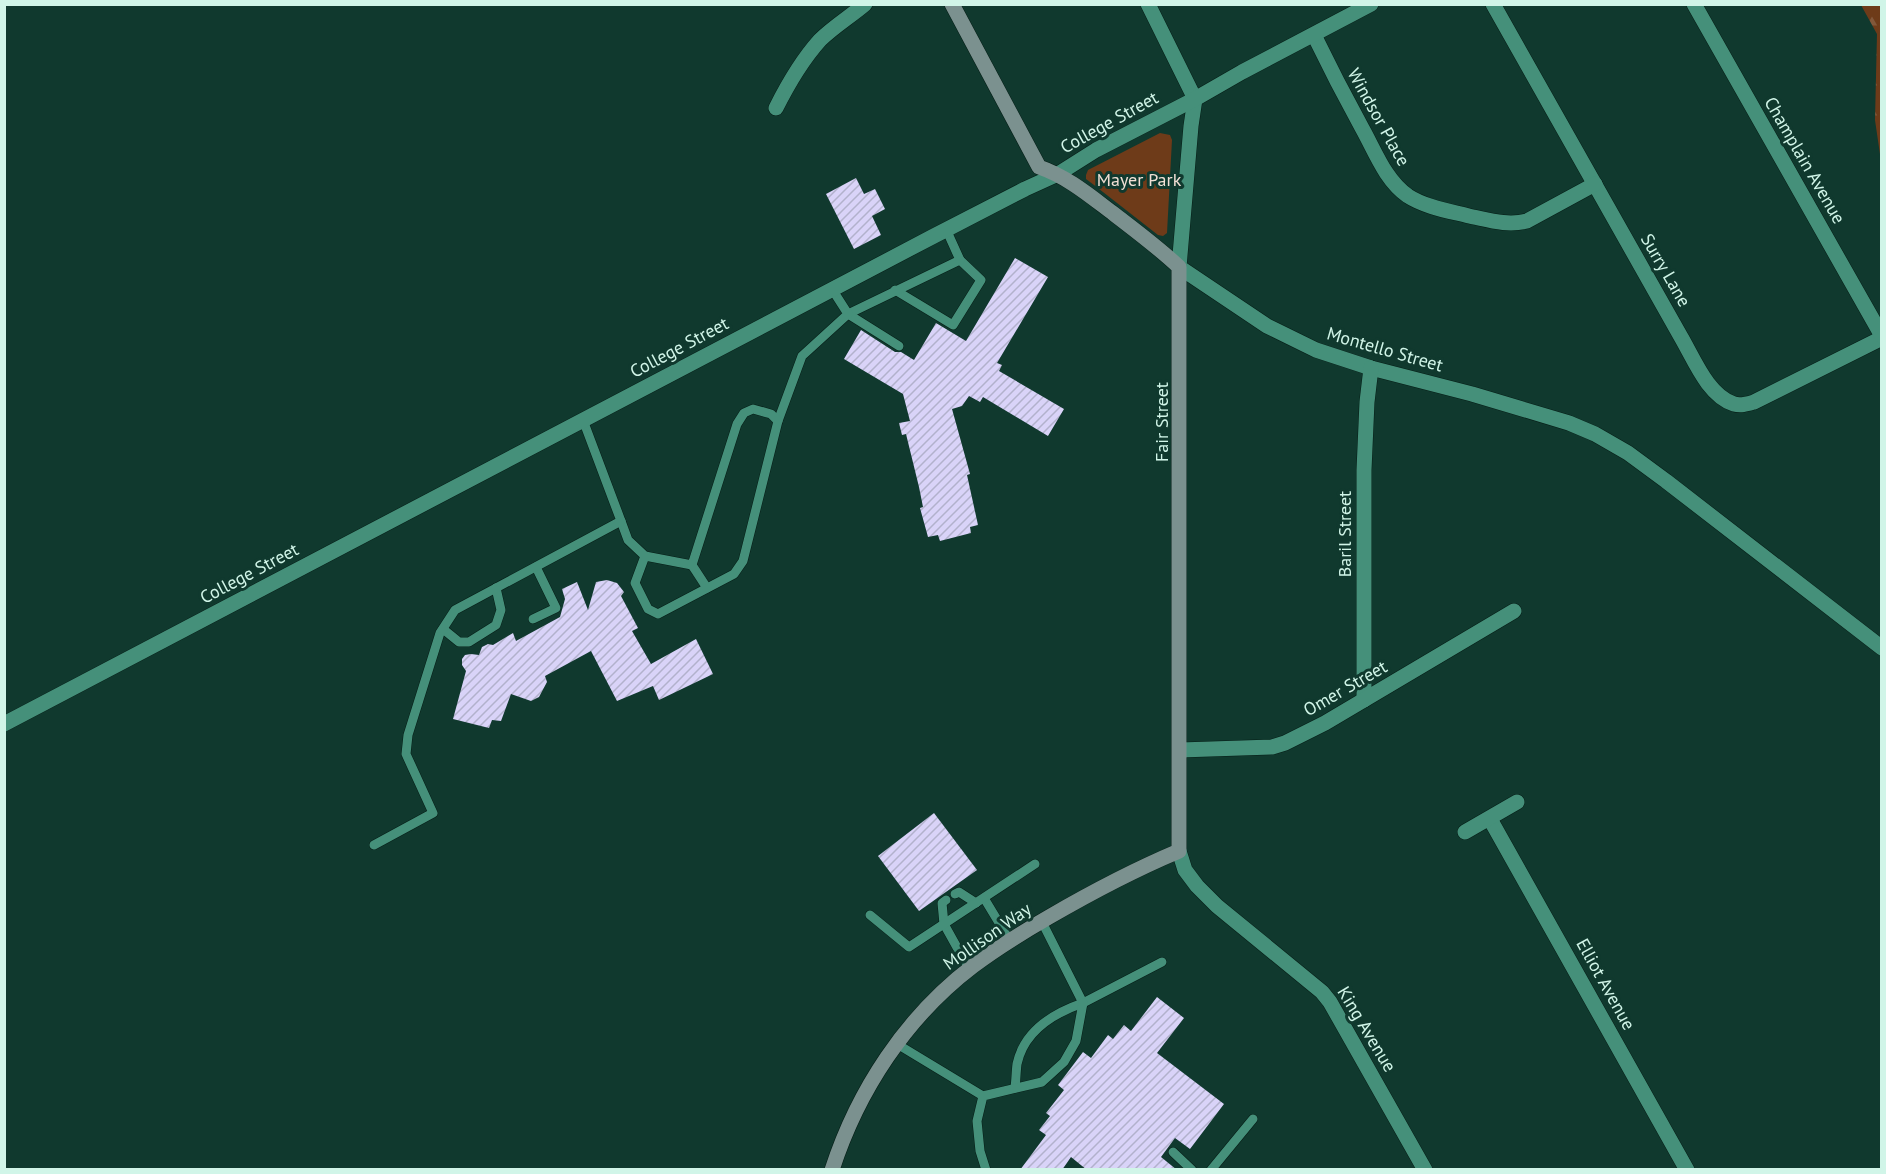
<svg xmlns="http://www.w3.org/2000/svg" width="1886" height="1174" font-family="'PT Sans',sans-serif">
	<defs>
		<pattern id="forest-firs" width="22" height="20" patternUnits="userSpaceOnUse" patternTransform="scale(1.5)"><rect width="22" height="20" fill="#6e3b19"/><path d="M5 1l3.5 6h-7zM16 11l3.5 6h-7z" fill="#82583a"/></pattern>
		<pattern id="building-hatch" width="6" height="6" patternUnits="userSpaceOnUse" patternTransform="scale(1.5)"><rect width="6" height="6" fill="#d9d3f8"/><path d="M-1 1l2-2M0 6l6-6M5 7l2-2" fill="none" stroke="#b2b1cc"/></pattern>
	</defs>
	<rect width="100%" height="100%" fill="#10392e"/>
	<polygon fill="url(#forest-firs)" points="1861,5 1881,5 1881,161 1875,120 1877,34"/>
	<polygon fill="#6e3b19" points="1160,133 1170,135 1172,140 1167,233 1163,236 1158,235 1094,185 1086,179 1086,175 1088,170"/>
	<g fill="url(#building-hatch)">
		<polygon points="856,178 864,194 875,189 885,209 872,216 881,235 854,249 826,194"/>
		<polygon points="1015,258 1048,277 997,363 1002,365 999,371 1064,409 1048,436 983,397 980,402 969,396 962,406 952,409 970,474 967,475 978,525 970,527 971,533 940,541 938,535 928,537 920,508 923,507 919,487 906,434 902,435 899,423 910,421 903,394 844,359 861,330 895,352 901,352 914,360 936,323 966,341"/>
		<polygon points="607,580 617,583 624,592 621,596 638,628 632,631 651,664 696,639 713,674 659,700 653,686 617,701 591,651 545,676 547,682 539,697 531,701 511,694 501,721 492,720 489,728 453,719 466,671 462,665 462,659 465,655 471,654 479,655 482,647 488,644 493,645 513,633 516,641 560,617 565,599 562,589 577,582 588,610 596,582"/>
		<polygon points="934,813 977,870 919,911 878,856"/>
		<polygon points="1157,997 1184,1018 1157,1053 1224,1104 1190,1149 1175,1138 1161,1157 1177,1170 1087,1170 1071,1157 1062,1170 1020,1170 1046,1135 1039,1130 1050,1116 1046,1113 1064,1090 1058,1085 1083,1052 1091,1058 1108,1035 1113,1039 1124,1025 1131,1031"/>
	</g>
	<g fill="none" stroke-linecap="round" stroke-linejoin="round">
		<defs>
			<g id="service">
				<polyline points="895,290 953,325 981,280 960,260"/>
				<polyline points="848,314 960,260 946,229"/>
				<polyline points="848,314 899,346"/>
				<polyline points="778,421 802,356 848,314 832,289"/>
				<polyline points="621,521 628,540 645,556 635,583 648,609 658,614 734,574 743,561 778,421 771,414 753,409 744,413 737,424 692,565 645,556"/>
				<polyline points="692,565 707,588"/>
				<polyline points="533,619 556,608 536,567"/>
				<polyline points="443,629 459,642 469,642 496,625 501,610 496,588"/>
				<polyline points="374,845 433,813 406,754 408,735 440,633 455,610 621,521 583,420"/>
				<polyline points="955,894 959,892 976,903"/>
				<polyline points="984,898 1010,941"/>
				<polyline points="946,900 942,903 944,924 969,969"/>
				<polyline points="870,915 909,947 1035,864"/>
				<polyline points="1042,922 1083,1003 1162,962"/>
				<polyline points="897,1044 983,1096"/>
				<path d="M 1015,1088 C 1016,1080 1016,1072 1017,1064 C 1024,1031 1054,1013 1083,1003"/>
				<polyline points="1173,1152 1192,1170"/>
				<polyline points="986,1170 980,1151 977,1121 983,1096 1042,1082 1064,1062 1076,1041 1083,1003"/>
				<polyline points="1211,1170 1253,1119"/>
			</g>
			<g id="minor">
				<polyline points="1148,4 1195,99 1191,126 1179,267 1267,326 1316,350 1371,368 1472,394 1569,423 1595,434 1628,453 1666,481 1882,648"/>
				<path d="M 1493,4 L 1681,337 C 1694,359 1708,396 1734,404 C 1741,406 1747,404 1754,402 L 1882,338"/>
				<polyline points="1694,4 1882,336"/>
				<path d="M 1314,35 C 1329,66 1345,97 1362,128 C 1375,151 1385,180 1408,196 C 1425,207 1449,211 1469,216 C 1489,220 1507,226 1527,221 L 1595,184"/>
				<path d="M 776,108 C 788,84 802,60 820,40 C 833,27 851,16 865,4"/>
				<polyline points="1364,700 1364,470 1367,402 1371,368"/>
				<polyline points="1180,750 1272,747 1285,743 1325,723 1514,611"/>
				<polyline points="1490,819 1687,1170"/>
				<polyline points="1465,832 1517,802"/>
				<polyline points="1179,851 1185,870 1197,886 1217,906 1322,992 1330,1002 1425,1170"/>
			</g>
			<polyline id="tertiary" points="4,724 932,237 1025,189 1058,174 1096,150 1195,99 1242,72 1371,4"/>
			<path id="secondary" d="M 832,1170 C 858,1090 906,1017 973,966 C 997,948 1023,932 1049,917 C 1092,892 1134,870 1179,851 L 1179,267 C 1159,248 1136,231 1114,214 C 1090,196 1068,177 1039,167 L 952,4"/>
		</defs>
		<use href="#service" stroke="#061e17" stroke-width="10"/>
		<use href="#minor" stroke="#061e17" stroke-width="16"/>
		<use href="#tertiary" stroke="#061e17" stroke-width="16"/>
		<use href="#secondary" stroke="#061e17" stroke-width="16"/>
		<use href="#service" stroke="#45907a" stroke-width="9"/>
		<use href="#minor" stroke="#45907a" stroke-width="15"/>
		<use href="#tertiary" stroke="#45907a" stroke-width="15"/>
		<use href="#secondary" stroke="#7b918f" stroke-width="15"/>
	</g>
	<g text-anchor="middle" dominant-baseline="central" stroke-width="6" stroke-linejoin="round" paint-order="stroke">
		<g font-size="18" fill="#d1f5e8" stroke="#10392e">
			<text transform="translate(1379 117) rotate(61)">Windsor Place</text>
			<text transform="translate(1109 122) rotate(-29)">College Street</text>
			<text transform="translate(1805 160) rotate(60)">Champlain Avenue</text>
			<text transform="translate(1666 270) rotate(60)">Surry Lane</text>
			<text transform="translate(679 347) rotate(-28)">College Street</text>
			<text transform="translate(1385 349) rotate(16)">Montello Street</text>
			<text transform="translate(1161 422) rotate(-90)">Fair Street</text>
			<text transform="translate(1344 534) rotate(-90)">Baril Street</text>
			<text transform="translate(249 573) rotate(-28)">College Street</text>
			<text transform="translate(1345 688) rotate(-30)">Omer Street</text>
			<text transform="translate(987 936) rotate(-35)">Mollison Way</text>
			<text transform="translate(1606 984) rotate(61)">Elliot Avenue</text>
			<text transform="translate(1367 1029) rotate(59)">King Avenue</text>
		</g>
		<g font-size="18" fill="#f3e0d5" stroke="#10392e">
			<text x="1139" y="179">Mayer Park</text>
		</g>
	</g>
	<rect width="1886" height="1174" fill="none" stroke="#d1f5e8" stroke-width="12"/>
</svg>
